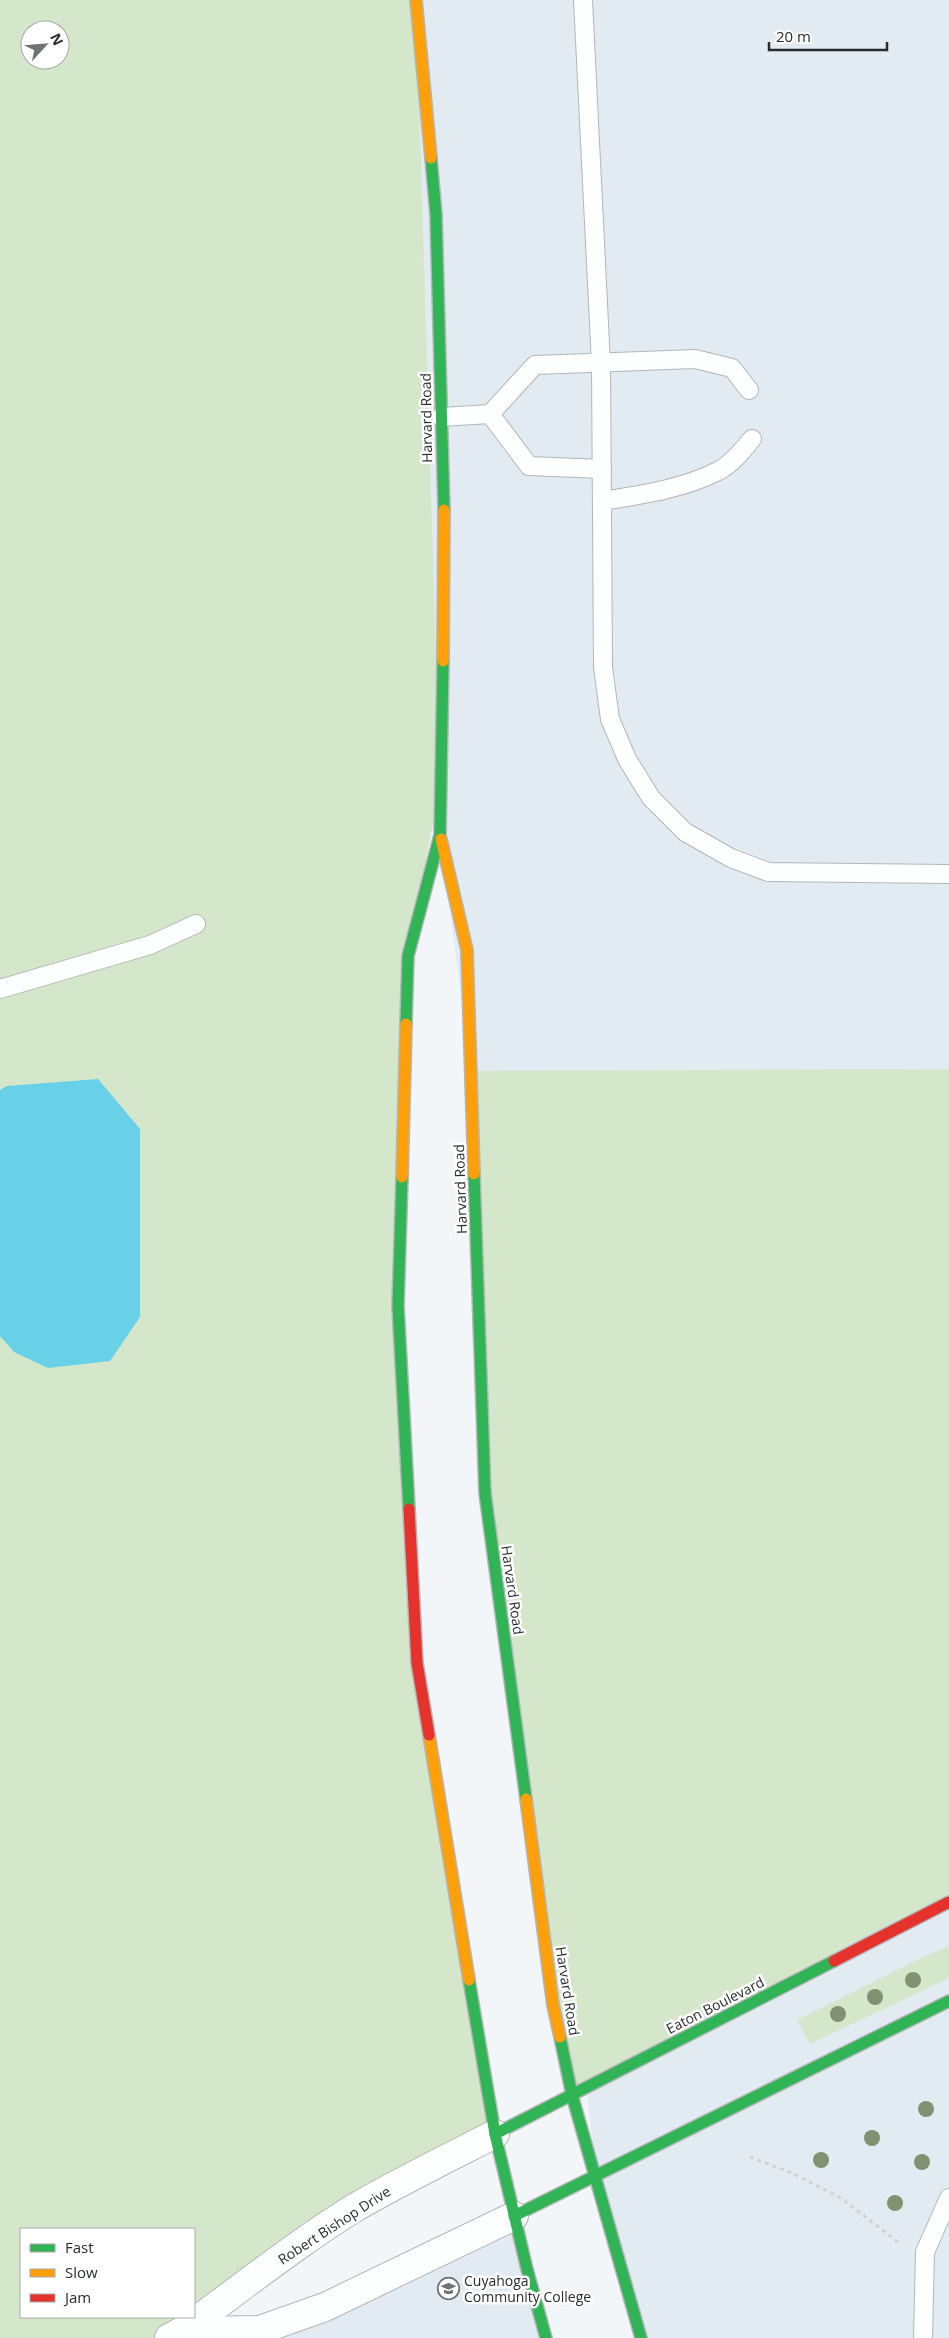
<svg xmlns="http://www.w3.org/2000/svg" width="949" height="2338" font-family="'Open Sans',sans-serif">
	<rect width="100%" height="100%" fill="#f3f6f8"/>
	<g fill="#e3ebf2" fill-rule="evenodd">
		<path d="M 0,0 L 949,0 L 949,2338 L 641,2338 L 596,2175 L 471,1071 L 440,835 L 0,316 ZM 30,30 L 60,30 L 60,60 L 30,60 Z"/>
		<polygon points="514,2216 546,2338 169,2338 260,2330"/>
	</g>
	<g fill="#d4e7ca" fill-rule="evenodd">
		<path d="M 0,0 L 416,0 L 440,786 L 408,956 L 398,1306 L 417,1663 L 495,2134 L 169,2338 L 0,2338 ZM 30,30 L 60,30 L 60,60 L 30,60 ZM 21,2229 L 194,2229 L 194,2317 L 21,2317 Z"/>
		<polygon points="949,1069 949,1902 572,2095 485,1493 471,1071"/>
		<polygon points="949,1946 949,1978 810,2044 797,2020 923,1957"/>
	</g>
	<polygon fill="#68d1e7" points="98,1079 140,1129 140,1317 110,1361 48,1368 14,1352 0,1336 0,1090 7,1086"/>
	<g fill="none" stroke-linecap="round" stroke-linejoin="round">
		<defs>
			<g id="lane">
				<polyline points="583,0 601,364 603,667 610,719 627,759 651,798 685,832 731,858 768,872 949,874"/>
				<polyline points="490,414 529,466 602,469"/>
				<polyline points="441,417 490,414 535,365 695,359 732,368 749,390"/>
				<path d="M 602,501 C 640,495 683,489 718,471 C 731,465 743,450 752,439"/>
				<polyline points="0,989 150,945 196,924"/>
				<polyline points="923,2338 925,2252 949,2198"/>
			</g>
			<g id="street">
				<polyline points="182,2331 260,2330 325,2307 514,2216"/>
				<path d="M 169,2338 L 182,2331 C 240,2289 296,2244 356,2207 C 401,2181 448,2158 495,2134"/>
			</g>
			<g id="fast">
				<polyline points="431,158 436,215 444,510"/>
				<polyline points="406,1024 408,956 440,835 443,661"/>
				<polyline points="474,1174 485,1493 526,1799"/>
				<polyline points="402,1177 398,1306 409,1509"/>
				<polyline points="469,1980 495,2134 527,2269 546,2338"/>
				<polyline points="560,2037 572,2095 641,2338"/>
				<polyline points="495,2134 834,1961"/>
				<polyline points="514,2216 949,2001"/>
			</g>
			<g id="slow">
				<polyline points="416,0 431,158"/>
				<polyline points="443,661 444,510"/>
				<polyline points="441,839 467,950 474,1174"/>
				<polyline points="402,1177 406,1024"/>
				<polyline points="429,1735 469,1980"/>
				<polyline points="526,1799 553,2005 560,2037"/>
			</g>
			<g id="jam">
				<polyline points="409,1509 417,1663 429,1735"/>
				<polyline points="834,1961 949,1902"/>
			</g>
		</defs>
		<use href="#lane" stroke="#b3b6b8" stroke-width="20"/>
		<use href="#street" stroke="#b3b6b8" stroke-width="30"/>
		<use href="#fast" stroke="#b3b6b8" stroke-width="14"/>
		<use href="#slow" stroke="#b3b6b8" stroke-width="14"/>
		<use href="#jam" stroke="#b3b6b8" stroke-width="14"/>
		<polyline stroke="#d2d3d4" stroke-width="3" stroke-dasharray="4 4" stroke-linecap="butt" points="750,2157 792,2173 841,2198 898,2242"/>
		<use href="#lane" stroke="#fdfefe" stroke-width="18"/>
		<use href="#street" stroke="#fdfefe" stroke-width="28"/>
		<use href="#fast" stroke="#30b455" stroke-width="11"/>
		<use href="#slow" stroke="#ff9f0a" stroke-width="11"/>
		<use href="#jam" stroke="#e5322d" stroke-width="11"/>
	</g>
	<g fill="#809271">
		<circle cx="913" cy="1980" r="8"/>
		<circle cx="875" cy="1997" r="8"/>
		<circle cx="838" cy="2014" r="8"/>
		<circle cx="926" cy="2109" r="8"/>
		<circle cx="872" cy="2138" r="8"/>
		<circle cx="821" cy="2160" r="8"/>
		<circle cx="922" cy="2162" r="8"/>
		<circle cx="895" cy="2203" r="8"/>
	</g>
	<defs>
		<symbol id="university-ring" viewBox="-11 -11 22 22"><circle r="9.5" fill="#fff" stroke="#707274" stroke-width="1.5"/><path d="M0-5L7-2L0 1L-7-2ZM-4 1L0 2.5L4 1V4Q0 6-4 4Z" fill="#707274"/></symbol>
	</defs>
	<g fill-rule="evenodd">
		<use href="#university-ring" x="436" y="2276" width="25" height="25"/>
	</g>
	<g text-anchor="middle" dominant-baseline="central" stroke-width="5" stroke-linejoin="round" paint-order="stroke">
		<g font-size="14" fill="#292b2d" stroke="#fff">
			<text transform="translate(426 418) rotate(-91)">Harvard Road</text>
			<text transform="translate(460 1189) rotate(-92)">Harvard Road</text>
			<text transform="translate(513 1590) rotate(82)">Harvard Road</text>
			<text transform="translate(568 1991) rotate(81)">Harvard Road</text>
			<text transform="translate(715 2005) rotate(-27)">Eaton Boulevard</text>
			<text transform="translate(334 2225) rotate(-33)">Robert Bishop Drive</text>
		</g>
		<g font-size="14" fill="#292b2d" stroke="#fff" text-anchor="start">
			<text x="464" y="2280">Cuyahoga<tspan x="464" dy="16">Community College</tspan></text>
		</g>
	</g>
	<rect x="20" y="2228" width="175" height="90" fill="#ffffff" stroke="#a9aaab"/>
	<rect x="30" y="2244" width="25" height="8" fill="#30b455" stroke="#a9aaab"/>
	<text x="65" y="2253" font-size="15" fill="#292b2d">Fast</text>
	<rect x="30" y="2269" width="25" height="8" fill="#ff9f0a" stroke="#a9aaab"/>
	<text x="65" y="2278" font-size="15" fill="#292b2d">Slow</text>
	<rect x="30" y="2294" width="25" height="8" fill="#e5322d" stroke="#a9aaab"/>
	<text x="65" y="2303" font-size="15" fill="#292b2d">Jam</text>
	<g transform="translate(45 45) rotate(64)"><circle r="24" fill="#ffffff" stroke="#a9aaab"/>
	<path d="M0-4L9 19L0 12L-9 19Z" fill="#707274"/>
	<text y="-8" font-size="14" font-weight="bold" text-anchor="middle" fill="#292b2d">N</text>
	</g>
	<path d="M769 42v8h118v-8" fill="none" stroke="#292b2d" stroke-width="2.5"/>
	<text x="776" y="42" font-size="15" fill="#292b2d" stroke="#ffffff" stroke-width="4" paint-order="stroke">20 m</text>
</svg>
